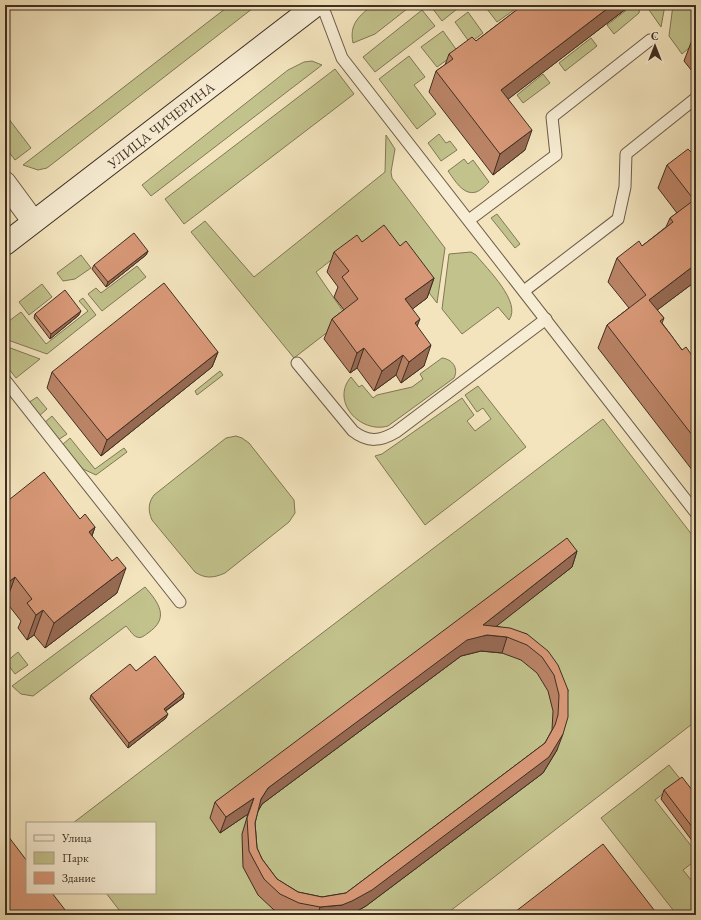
<svg xmlns="http://www.w3.org/2000/svg" width="701" height="920" font-family="'EB Garamond',serif">
	<rect width="100%" height="100%" fill="#f3e4bd"/>
	<filter id="stains"><feTurbulence type="fractalNoise" baseFrequency=".005" numOctaves="4"/><feColorMatrix values="0 0 0 0 .2 0 0 0 0 .09 0 0 0 0 .02 0 0 0 .5 -.17"/></filter>
	<radialGradient id="worn" r=".72"><stop offset=".6" stop-color="#630" stop-opacity="0"/><stop offset="1" stop-color="#630" stop-opacity=".3"/></radialGradient>
	<g fill="#c2c28c" stroke="#807857">
		<polygon points="230,5 257,5 47,168 38,170 23,165"/>
		<path d="M 373,5 L 412,5 L 375,34 L 353,43 C 349,24 359,16 373,5 Z"/>
		<polygon points="430,5 462,5 442,21"/>
		<polygon points="484,5 516,5 518,7 497,22"/>
		<polygon points="633,5 640,5 639,13 614,34 607,25"/>
		<polygon points="647,5 665,5 661,27 647,7"/>
		<polygon points="673,5 693,5 696,9 696,42 682,54 669,36"/>
		<polygon points="422,10 435,26 375,72 363,57"/>
		<polygon points="468,12 483,33 470,43 455,22"/>
		<polygon points="443,31 458,52 437,67 421,47"/>
		<polygon points="591,38 597,46 565,71 559,63"/>
		<polygon points="409,56 425,77 414,85 436,114 417,129 379,79"/>
		<polygon points="312,61 322,65 151,196 142,185 288,70 304,62"/>
		<polygon points="335,69 354,94 184,224 165,199"/>
		<polygon points="543,74 550,83 523,103 517,95"/>
		<polygon points="5,114 31,148 15,160 5,147"/>
		<polygon points="439,134 446,143 450,141 457,150 441,161 428,143"/>
		<polygon points="386,135 395,149 391,172 392,178 445,248 437,303 402,258 335,257 316,272 347,317 294,358 191,232 205,221 254,277 385,172"/>
		<path d="M 464,159 L 468,164 L 473,160 L 489,182 C 486,185 480,191 476,192 C 463,196 454,179 448,171 Z"/>
		<polygon points="497,214 520,244 515,248 491,218"/>
		<path d="M 471,252 L 476,255 C 487,269 522,302 509,320 L 498,307 L 462,334 L 442,309 L 449,254 Z"/>
		<polygon points="81,255 91,268 75,279 63,281 57,273"/>
		<polygon points="137,266 146,277 102,311 88,294 96,288 101,293"/>
		<polygon points="42,284 52,297 29,315 19,302"/>
		<polygon points="83,298 96,315 47,354 5,339 5,324 21,312 46,344 88,311 79,301"/>
		<polygon points="5,346 40,359 16,378 5,364"/>
		<path d="M 442,358 C 452,359 459,368 454,378 L 388,426 C 360,434 330,401 351,377 L 359,387 L 362,385 L 373,398 L 377,395 L 412,387 L 423,379 L 420,374 Z"/>
		<polygon points="220,371 223,375 197,395 195,391"/>
		<polygon points="478,386 526,447 425,525 375,456 382,454 462,398 474,415 467,421 475,431 491,419 483,408 477,412 465,395"/>
		<polygon points="37,397 47,409 39,416 28,403"/>
		<polygon points="52,416 67,434 58,440 44,423"/>
		<polygon points="603,419 696,540 696,721 445,915 123,915 106,893 155,893 155,823 73,823"/>
		<path d="M 236,436 L 242,438 L 249,443 L 294,500 L 295,513 L 289,522 L 225,573 C 214,578 205,579 195,572 L 152,520 C 148,511 148,503 154,495 L 226,438 Z"/>
		<polygon points="70,438 95,469 124,448 127,452 96,475 83,469 62,445"/>
		<path d="M 145,587 C 159,603 170,618 148,633 C 145,635 141,639 137,637 C 133,636 129,629 126,626 L 33,696 L 21,694 L 12,686 Z"/>
		<polygon points="18,652 28,665 15,674 6,662"/>
		<polygon points="669,765 681,780 655,800 696,852 696,860 683,870 696,886 696,915 677,915 601,818"/>
	</g>
	<g fill="none" stroke-linecap="round" stroke-linejoin="round">
		<defs>
			<g id="lane">
				<polyline points="322,5 342,58 696,513"/>
				<polyline points="469,220 556,155 552,117 650,40"/>
				<polyline points="524,291 618,219 625,187 626,154 696,98"/>
				<path d="M 297,363 L 353,431 C 368,443 381,441 396,432 L 546,319"/>
				<polyline points="5,380 180,602"/>
			</g>
			<polyline id="street" points="5,183 33,221"/>
			<polyline id="secondary" points="5,244 316,5"/>
		</defs>
		<use href="#lane" stroke="#6c5c49" stroke-width="13"/>
		<use href="#street" stroke="#6c5c49" stroke-width="24"/>
		<use href="#secondary" stroke="#3f2e22" stroke-width="24"/>
		<use href="#lane" stroke="#f7edd4" stroke-width="11"/>
		<use href="#street" stroke="#f7edd4" stroke-width="22"/>
		<use href="#secondary" stroke="#f7edd4" stroke-width="22"/>
	</g>
	<g fill="#ba8366" stroke="#3f2e22" fill-rule="evenodd">
		<polygon points="523,5 631,5 508,99 525,150 493,175 429,92 436,71 445,65 449,54 476,41"/>
		<polygon points="696,37 696,76 684,61 692,40"/>
		<polygon points="696,149 696,281 657,310 664,318 662,323 682,350 696,361 696,475 598,348 607,325 629,308 608,282 617,258 642,246 666,227 670,218 677,213 658,188 667,165 691,152"/>
		<polygon points="362,242 400,246 434,278 427,298 412,309 417,326 424,366 401,383 396,375 374,391 357,368 350,373 324,339 332,319 344,310 334,297 338,287 327,272 334,252"/>
		<polygon points="148,251 146,255 106,287 92,269 94,265"/>
		<polygon points="35,314 79,315 50,339 34,318"/>
		<polygon points="218,352 212,367 101,456 47,388 52,372"/>
		<polygon points="5,503 80,519 95,527 92,536 117,593 45,648 34,635 27,640 18,628 21,621 6,602 5,603"/>
		<path d="M 577,551 L 572,567 L 496,626 L 527,634 L 568,690 L 557,750 L 543,773 L 366,906 L 350,915 L 285,915 L 274,910 L 258,895 L 243,867 L 242,834 L 248,814 L 220,833 L 210,818 L 215,802 ZM 481,651 L 502,653 L 521,660 L 537,673 L 548,691 L 553,711 L 552,730 L 545,743 L 346,893 L 322,897 L 298,892 L 277,879 L 262,859 L 257,848 L 255,823 L 258,811 L 262,804 L 461,656 Z"/>
		<polygon points="136,671 184,693 183,698 166,711 166,718 128,748 90,699 91,695"/>
		<polygon points="664,790 696,795 696,846 661,799"/>
	</g>
	<g fill="#976a53" stroke="#3f2e22">
		<polygon points="612,5 631,5 494,110 501,90"/>
		<polygon points="532,130 525,150 493,175 500,154"/>
		<polygon points="148,251 146,255 106,287 108,282"/>
		<polygon points="696,264 696,281 640,323 649,300"/>
		<polygon points="434,278 427,298 398,320 405,299"/>
		<polygon points="81,311 79,315 50,339 51,334"/>
		<polygon points="420,319 412,339 415,323"/>
		<polygon points="431,345 424,366 401,383 409,362"/>
		<polygon points="364,348 357,368 350,373 357,353"/>
		<polygon points="218,352 212,367 101,456 107,440"/>
		<polygon points="403,355 396,375 374,391 382,371"/>
		<polygon points="95,527 86,552 89,532"/>
		<polygon points="577,551 572,567 484,636 487,635 507,637 502,653 481,651 461,656 262,804 256,815 261,799 268,788 483,625"/>
		<polygon points="126,568 117,593 45,648 54,623"/>
		<polygon points="15,577 6,602 5,603 5,595 10,581"/>
		<polygon points="43,610 34,635 27,640 36,615"/>
		<polygon points="184,693 183,698 162,713 164,709"/>
		<polygon points="168,714 166,718 128,748 129,743"/>
		<polygon points="563,734 557,750 543,773 366,906 350,915 318,915 320,907 342,905"/>
		<polygon points="254,798 248,814 220,833 226,817"/>
	</g>
	<g fill="#d89877" stroke="#3f2e22" fill-rule="evenodd">
		<polygon points="523,5 612,5 501,90 532,130 500,154 436,71 453,59 449,54 472,37 476,41"/>
		<polygon points="696,37 696,46 692,40"/>
		<polygon points="688,149 691,152 696,149 696,264 649,300 664,318 660,321 671,335 682,350 686,347 696,361 696,440 607,325 646,295 617,258 639,241 642,246 673,222 670,218 694,200 667,165"/>
		<polygon points="384,225 400,246 406,241 434,278 405,299 420,319 415,323 431,345 409,362 403,355 382,371 364,348 357,353 332,319 358,299 342,277 349,271 334,252 357,235 362,242"/>
		<polygon points="134,233 148,251 108,282 94,265"/>
		<polygon points="164,283 218,352 107,440 52,372"/>
		<polygon points="65,290 81,311 51,334 35,314"/>
		<polygon points="44,472 80,519 85,514 95,527 89,532 112,561 117,557 126,568 54,623 43,610 36,615 27,603 32,599 15,577 10,581 5,574 5,503"/>
		<path d="M 567,538 L 577,551 L 483,625 L 510,628 L 527,634 L 548,651 L 558,665 L 568,690 L 568,717 L 563,734 L 549,757 L 372,890 L 352,901 L 342,905 L 320,907 L 299,903 L 280,894 L 264,879 L 249,851 L 247,818 L 254,798 L 226,817 L 215,802 ZM 487,635 L 507,637 L 527,645 L 542,657 L 554,675 L 559,695 L 558,715 L 555,725 L 545,743 L 346,893 L 322,897 L 298,892 L 277,879 L 262,859 L 257,848 L 255,823 L 261,799 L 268,788 L 467,640 Z"/>
		<polygon points="155,656 184,693 164,709 168,714 129,743 91,695 130,664 136,671"/>
		<polygon points="682,777 696,795 696,832 664,790"/>
		<polygon points="5,832 27,861 27,893 52,893 69,915 5,915"/>
		<polygon points="603,844 658,915 511,915"/>
	</g>
	<g text-anchor="middle" dominant-baseline="central" stroke-width="3" stroke-linejoin="round" paint-order="stroke">
		<g font-size="14" fill="#3f2e22" stroke="#f7edd4">
			<text transform="translate(161 125) rotate(-38)">УЛИЦА ЧИЧЕРИНА</text>
		</g>
	</g>
	<rect width="701" height="920" fill="none" stroke="#f3e4bd" stroke-width="20"/>
	<rect x="6" y="6" width="689" height="908" fill="none" stroke="#3f2e22" stroke-width="2"/>
	<rect x="10" y="10" width="681" height="900" fill="none" stroke="#3f2e22"/>
	<rect x="26" y="822" width="130" height="72" fill="#f7edd4" stroke="#ada18d"/>
	<rect x="34" y="835" width="20" height="6" fill="#f7edd4" stroke="#ada18d"/>
	<text x="62" y="842" font-size="12" fill="#3f2e22">Улица</text>
	<rect x="34" y="852" width="20" height="12" fill="#c2c28c" stroke="#ada18d"/>
	<text x="62" y="862" font-size="12" fill="#3f2e22">Парк</text>
	<rect x="34" y="872" width="20" height="12" fill="#d89877" stroke="#ada18d"/>
	<text x="62" y="882" font-size="12" fill="#3f2e22">Здание</text>
	<g transform="translate(655 46)" stroke="#f7edd4" stroke-width="3" paint-order="stroke">
	<path d="M0-3L7 15L0 10L-7 15Z" fill="#3f2e22"/>
	<text y="-6" font-size="11" font-weight="bold" text-anchor="middle" fill="#3f2e22">С</text>
	</g>
	<rect width="100%" height="100%" filter="url(#stains)"/>
	<rect width="100%" height="100%" fill="url(#worn)"/>
</svg>
